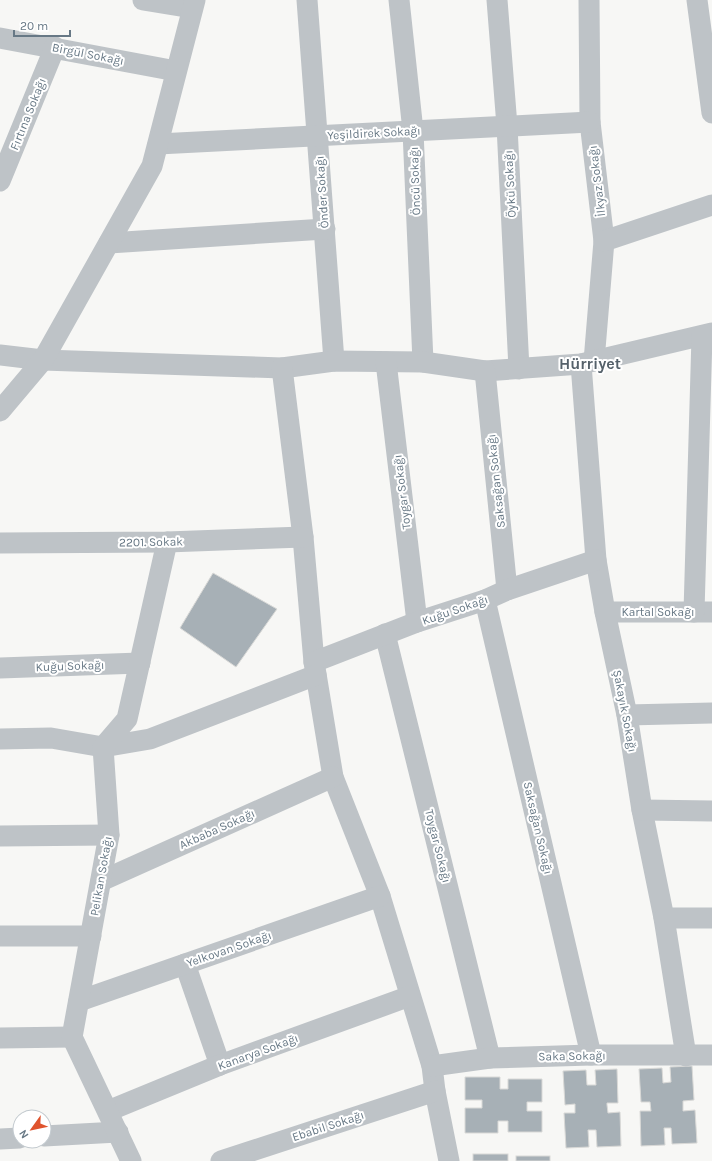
<svg xmlns="http://www.w3.org/2000/svg" width="712" height="1161" font-family="Karla,sans-serif">
	<rect width="100%" height="100%" fill="#f7f7f5"/>
	<g fill="#a7b0b6" stroke="#d9d9d7">
		<polygon points="213,573 277,609 236,667 180,628"/>
		<polygon points="692,1066 694,1100 683,1101 683,1111 695,1110 697,1143 672,1144 671,1128 664,1128 665,1145 641,1146 640,1111 651,1111 650,1102 641,1102 639,1069 662,1068 663,1083 671,1082 670,1067"/>
		<polygon points="617,1069 618,1103 607,1103 607,1105 608,1113 620,1112 621,1146 597,1147 596,1130 588,1130 589,1147 566,1148 564,1113 575,1113 575,1104 565,1105 563,1071 586,1070 587,1085 596,1085 595,1070"/>
		<polygon points="465,1077 500,1077 500,1089 508,1089 508,1079 542,1079 542,1102 527,1102 527,1111 542,1111 542,1132 508,1132 508,1121 498,1121 498,1133 465,1133 465,1108 482,1108 482,1100 465,1100"/>
		<rect x="473" y="1154" width="35" height="7"/>
		<rect x="516" y="1156" width="34" height="5"/>
	</g>
	<g fill="none" stroke-linecap="round" stroke-linejoin="round">
		<g stroke="#bec3c7" stroke-width="21">
			<polyline points="143,0 192,8"/>
			<polyline points="307,0 334,361"/>
			<polyline points="399,0 413,131 423,362"/>
			<polyline points="497,0 507,126 519,369"/>
			<polyline points="589,0 590,122 604,241 594,361"/>
			<polyline points="697,0 712,113"/>
			<polyline points="0,38 176,71"/>
			<polyline points="158,144 590,122"/>
			<polyline points="0,181 55,47"/>
			<polyline points="604,241 712,205"/>
			<polyline points="109,243 325,229"/>
			<polyline points="0,355 43,360 282,368 334,361 423,362 485,371 581,364 712,333"/>
			<polyline points="386,362 417,622"/>
			<polyline points="581,364 596,560 605,612 627,715 642,810 664,918 686,1056"/>
			<polyline points="282,368 303,537 314,662 333,777 380,896 432,1066 435,1091 449,1161"/>
			<polyline points="485,371 507,590"/>
			<polyline points="0,411 43,360 152,166 195,0"/>
			<polyline points="0,543 167,542 303,537"/>
			<polyline points="485,600 591,1055"/>
			<polyline points="605,612 712,612"/>
			<polyline points="694,612 702,336"/>
			<polyline points="385,634 490,1058"/>
			<polyline points="314,662 417,622 485,600 507,590 596,560"/>
			<polyline points="0,668 140,663"/>
			<polyline points="627,715 712,713"/>
			<polyline points="0,739 51,738 103,747 150,739 316,675"/>
			<polyline points="642,810 712,811"/>
			<polyline points="0,836 109,835"/>
			<polyline points="101,881 333,777"/>
			<polyline points="664,918 712,918"/>
			<polyline points="0,936 91,936"/>
			<polyline points="185,964 220,1065"/>
			<polyline points="79,1001 380,896"/>
			<polyline points="0,1038 72,1037"/>
			<polyline points="432,1066 490,1058 591,1055 712,1055"/>
			<polyline points="108,1111 220,1065 410,996"/>
			<polyline points="44,1136 118,1132"/>
			<polyline points="0,1139 20,1138"/>
			<polyline points="131,1161 72,1037 109,835 103,747 127,719 167,542"/>
			<polyline points="221,1161 435,1091"/>
		</g>
	</g>
	<g text-anchor="middle" dominant-baseline="central" stroke-width="4" stroke-linejoin="round" paint-order="stroke">
		<g font-size="12" fill="#677885" stroke="#fff">
			<text transform="translate(88 54) rotate(11)">Birgül Sokağı</text>
			<text transform="translate(28 114) rotate(-68)">Fırtına Sokağı</text>
			<text transform="translate(374 133) rotate(-3)">Yeşildirek Sokağı</text>
			<text transform="translate(415 181) rotate(-92)">Öncü Sokağı</text>
			<text transform="translate(597 181) rotate(-97)">İlkyaz Sokağı</text>
			<text transform="translate(510 184) rotate(-93)">Öykü Sokağı</text>
			<text transform="translate(322 192) rotate(-94)">Önder Sokağı</text>
			<text transform="translate(496 481) rotate(-96)">Saksağan Sokağı</text>
			<text transform="translate(402 492) rotate(-97)">Toygar Sokağı</text>
			<text transform="translate(151 542) rotate(-1)">2201. Sokak</text>
			<text transform="translate(455 610) rotate(-19)">Kuğu Sokağı</text>
			<text x="658" y="612">Kartal Sokağı</text>
			<text transform="translate(70 666) rotate(-2)">Kuğu Sokağı</text>
			<text transform="translate(625 711) rotate(79)">Şakayık Sokağı</text>
			<text transform="translate(538 828) rotate(77)">Saksağan Sokağı</text>
			<text transform="translate(217 829) rotate(-24)">Akbaba Sokağı</text>
			<text transform="translate(438 846) rotate(76)">Toygar Sokağı</text>
			<text transform="translate(101 876) rotate(-80)">Pelikan Sokağı</text>
			<text transform="translate(229 949) rotate(-19)">Yelkovan Sokağı</text>
			<text transform="translate(258 1052) rotate(-20)">Kanarya Sokağı</text>
			<text transform="translate(572 1056) rotate(-1)">Saka Sokağı</text>
			<text transform="translate(328 1126) rotate(-18)">Ebabil Sokağı</text>
		</g>
		<g font-size="16" font-weight="bold" fill="#55616a" stroke="#fff">
			<text x="590" y="363">Hürriyet</text>
		</g>
	</g>
	<g transform="translate(32 1129) rotate(237)"><circle r="19" fill="#ffffff" stroke="#c2c9ce"/>
	<path d="M0-3L7 15L0 10L-7 15Z" fill="#df532d"/>
	<text y="-6" font-size="11" font-weight="bold" text-anchor="middle" fill="#677885">N</text>
	</g>
	<path d="M14 30v6h56v-6" fill="none" stroke="#677885" stroke-width="2"/>
	<text x="20" y="30" font-size="12" fill="#677885" stroke="#ffffff" stroke-width="3" paint-order="stroke">20 m</text>
</svg>
